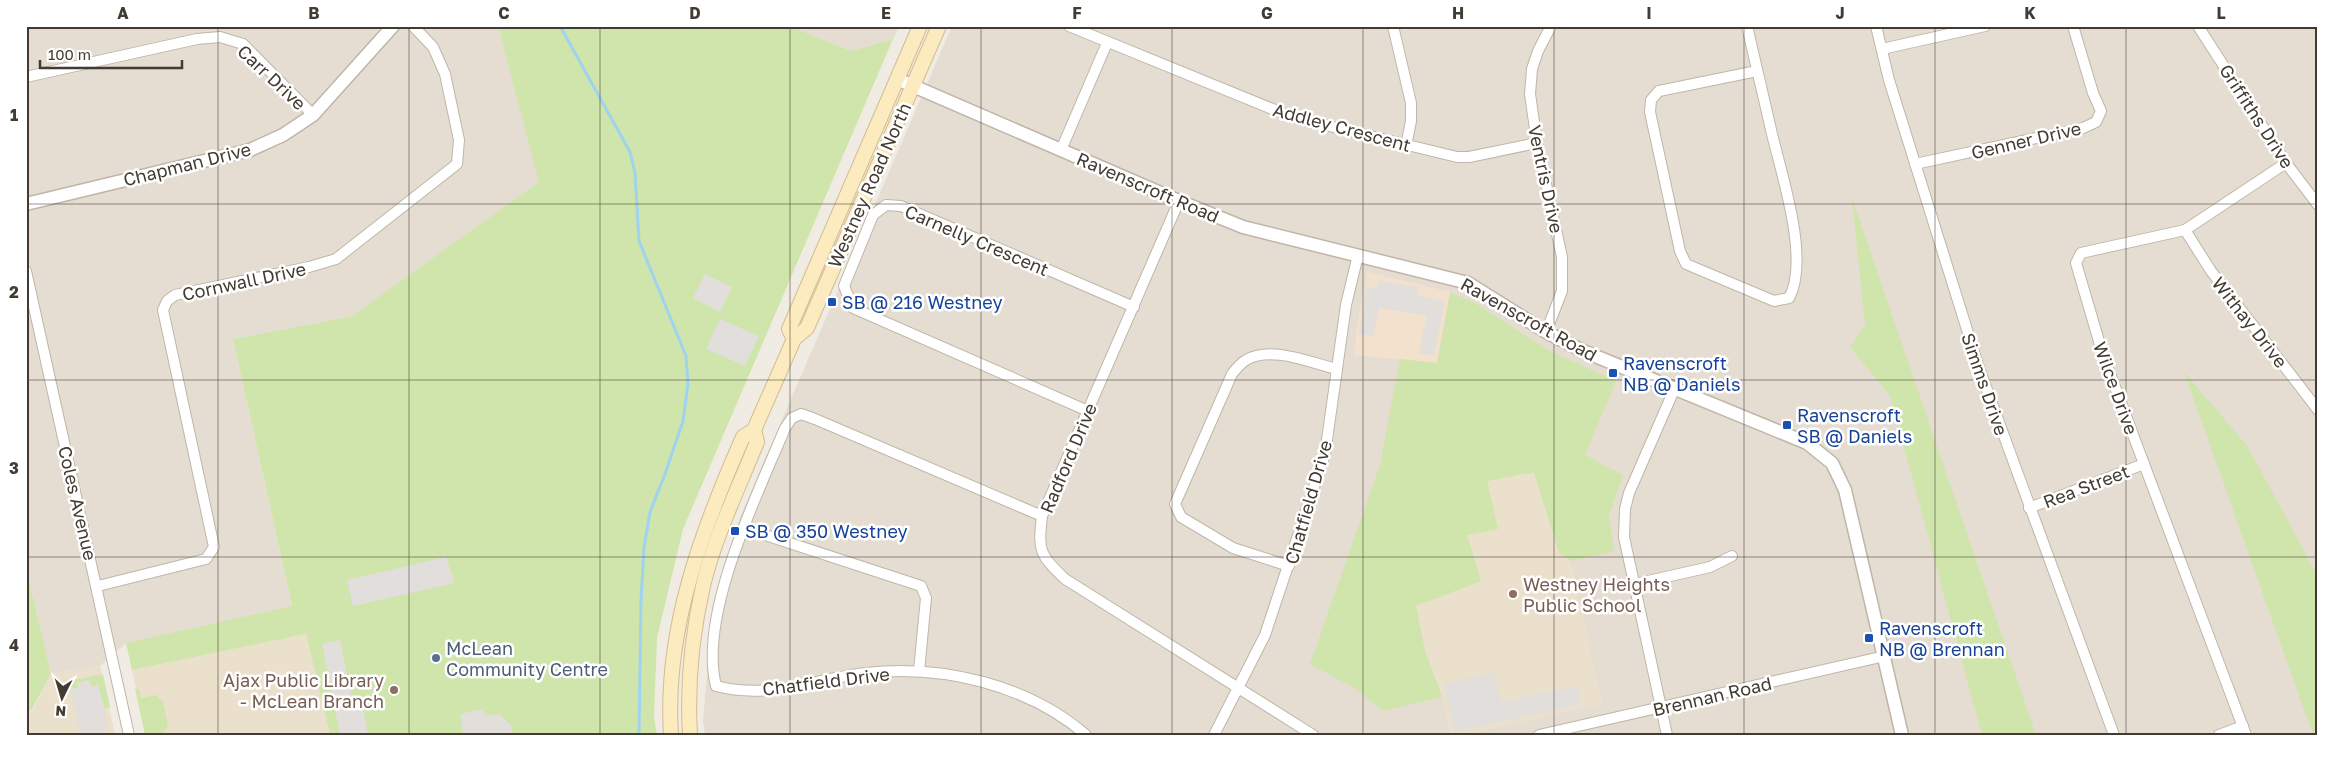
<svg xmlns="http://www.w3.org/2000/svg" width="2344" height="761" font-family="'Golos Text',sans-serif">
	<rect width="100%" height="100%" fill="#f1ece3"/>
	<g fill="#e5ddd1">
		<polygon points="26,26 498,26 540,182 352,316 233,339 292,607 126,643 100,666 51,674 26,567"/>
		<polygon points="790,26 899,26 893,39 851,51"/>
		<polygon points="952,26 2318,26 2318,735 705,735 703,721 713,605 740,517"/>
	</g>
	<polygon fill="#f3e1cd" points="1368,272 1450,292 1437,363 1354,355 1359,315"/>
	<g fill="#eae0cc">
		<polygon points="1534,472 1559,553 1571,561 1602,704 1464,735 1450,735 1442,697 1425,651 1416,606 1481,581 1467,535 1487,481"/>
		<polygon points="306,634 330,735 146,735 132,670"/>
		<polygon points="100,666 115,735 26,735 26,712 33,709 51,674"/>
	</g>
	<g fill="#cfe5ab">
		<polygon points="498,26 790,26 851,51 893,39 683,529 657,638 654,717 657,735 330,735 306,634 132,670 126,643 292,606 233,339 352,316 539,182"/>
		<polygon points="1852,198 2036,735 1982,735 1890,396 1850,347 1865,325"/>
		<polygon points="1450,292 1475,303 1550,351 1616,381 1585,455 1623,475 1609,515 1614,551 1571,561 1559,553 1534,472 1487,481 1498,529 1467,535 1481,581 1416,606 1425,651 1442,697 1383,711 1356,689 1310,664 1380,465 1400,359 1437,363"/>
		<polygon points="2184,372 2248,447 2318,577 2318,735 2313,735"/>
		<polygon points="26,567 51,674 32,709 26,712"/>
		<polygon points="103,674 110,707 104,709 98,685 91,687 89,680 77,683 78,688 70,690 68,683 70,681"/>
		<polygon points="135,689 139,689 141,698 156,695 163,702 168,726 161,735 145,735"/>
	</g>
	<g fill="#e1dedb">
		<polygon points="705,274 732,287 720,312 693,298"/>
		<polygon points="1379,281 1418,287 1417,295 1445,302 1434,356 1419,353 1427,316 1379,308 1373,336 1359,334 1366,287 1376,288"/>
		<polygon points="720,319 759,336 745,366 706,349"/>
		<polygon points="446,557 455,583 353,606 347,580"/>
		<polygon points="340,640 353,703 362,702 368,735 340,735 322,644"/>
		<polygon points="1493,672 1502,702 1578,686 1582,704 1455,732 1444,684"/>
		<polygon points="89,681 90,688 98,686 108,724 101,735 80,735 70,689 78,688 77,683"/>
		<polygon points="483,709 485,716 499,714 511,725 513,735 456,735 463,733 460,714"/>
	</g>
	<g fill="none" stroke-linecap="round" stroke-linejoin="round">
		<polyline stroke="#9fd3ee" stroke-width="3" points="560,26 630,152 635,173 639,241 686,356 688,383 683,421 665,474 650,512 644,548 641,601 639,735"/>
		<defs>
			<g id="minor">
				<polyline points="1069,26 1292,117 1457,157 1469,157 1537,143"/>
				<polyline points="1393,26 1411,103 1411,121 1406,146"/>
				<path d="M 1747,26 C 1755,62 1764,98 1772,134 C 1782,176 1810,260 1789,298 L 1774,301 L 1686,264 L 1680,251 L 1650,112 L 1651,100 L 1659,91 L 1757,71"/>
				<polyline points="1876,26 1889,80 1979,368 2114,735"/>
				<polyline points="2198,26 2286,163 2318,205"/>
				<polyline points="1882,49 1985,26"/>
				<polyline points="26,77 197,39 220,37 243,44 313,115"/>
				<polyline points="1061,150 1107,43"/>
				<polyline points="1915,164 2083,128 2096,122 2101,111 2093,93 2073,26"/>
				<path d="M 1179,201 L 1042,516 C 1038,551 1039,554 1065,579 L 1313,735"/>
				<polyline points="2185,230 2211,271 2318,410"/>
				<polyline points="26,271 129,735"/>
				<polyline points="1546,332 1562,291 1562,257 1537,143 1530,94 1532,69 1538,51 1551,26"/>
				<polyline points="1088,411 853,308 844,286 873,215 886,205 901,206 1134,307"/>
				<polyline points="2029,508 2144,464"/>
				<path d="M 1042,516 L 815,419 L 801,414 L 792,418 L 785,428 C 757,496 698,614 716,686 C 770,700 813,679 866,673 C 942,664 1028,685 1086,735"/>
				<polyline points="744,528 921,586 926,598 919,671"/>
				<path d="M 1289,566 L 1233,548 L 1181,517 L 1175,504 L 1232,374 C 1236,369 1241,363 1246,360 C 1271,345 1311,363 1337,369"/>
				<polyline points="1635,584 1710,567 1732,556"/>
				<polyline points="98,586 206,559 214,547 163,310 167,301 175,295 309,267 336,259 457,164 459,140 445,74 433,47 413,26"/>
				<polyline points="1214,735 1265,635 1325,454 1346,305 1358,255"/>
				<polyline points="1539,735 1885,656"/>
				<polyline points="1667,735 1624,537 1625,509 1629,493 1674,390"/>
				<polyline points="2219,735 2243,726"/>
				<polyline points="2246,735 2103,355 2076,263 2081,253 2185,230 2286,163"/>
			</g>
			<g id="tertiary">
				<polyline points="897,79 1179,201 1243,227 1468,283 1546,332 1583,351 1807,443 1832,463 1845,490 1902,735"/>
				<polyline points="26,204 250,150 283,135 313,115 393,26"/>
			</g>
			<g id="secondary">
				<polyline points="794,339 789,329 920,26"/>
				<path d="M 671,735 C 664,630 702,530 743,437 L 754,430 L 794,339 L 807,328 L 939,26"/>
				<path d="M 690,735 C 687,685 692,634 703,586 C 715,536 738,489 757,442 L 754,430"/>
			</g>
		</defs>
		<use href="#minor" stroke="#bfb6a9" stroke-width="12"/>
		<use href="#tertiary" stroke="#bfb6a9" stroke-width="15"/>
		<use href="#secondary" stroke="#d1bc93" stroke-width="16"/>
		<use href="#minor" stroke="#fff" stroke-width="10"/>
		<use href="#tertiary" stroke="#fff" stroke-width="12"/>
		<use href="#secondary" stroke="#fdebc0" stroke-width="14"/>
	</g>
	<path fill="none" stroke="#423b33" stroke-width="1" stroke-opacity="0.55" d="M 218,26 L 218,735M 409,26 L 409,735M 600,26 L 600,735M 790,26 L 790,735M 981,26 L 981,735M 1172,26 L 1172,735M 1363,26 L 1363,735M 1554,26 L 1554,735M 1744,26 L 1744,735M 1935,26 L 1935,735M 2126,26 L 2126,735M 26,204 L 2318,204M 26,380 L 2318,380M 26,557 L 2318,557"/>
	<g fill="#1a4fb4" stroke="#fff" stroke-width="2">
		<rect x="827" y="297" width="10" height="10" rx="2.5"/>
		<rect x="1608" y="368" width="10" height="10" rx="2.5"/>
		<rect x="1782" y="420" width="10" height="10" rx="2.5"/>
		<rect x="730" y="526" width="10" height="10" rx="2.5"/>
		<rect x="1864" y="633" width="10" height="10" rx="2.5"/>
	</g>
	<g fill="#8d6e63" stroke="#fff" stroke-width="2">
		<circle cx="1513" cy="594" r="5"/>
		<circle cx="394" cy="690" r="5"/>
	</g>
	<circle fill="#5c6f8a" stroke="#fff" stroke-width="2" cx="436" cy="658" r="5"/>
	<g text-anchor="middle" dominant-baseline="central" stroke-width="5" stroke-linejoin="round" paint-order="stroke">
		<g font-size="18" fill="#423b33" stroke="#fff">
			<text transform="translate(272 77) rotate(43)">Carr Drive</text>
			<text transform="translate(2257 116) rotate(57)">Griffiths Drive</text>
			<text transform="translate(1342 127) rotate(15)">Addley Crescent</text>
			<text transform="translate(2026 140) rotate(-13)">Genner Drive</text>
			<text transform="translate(187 164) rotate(-14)">Chapman Drive</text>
			<text transform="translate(1546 179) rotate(78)">Ventris Drive</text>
			<text transform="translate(869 185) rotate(-66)">Westney Road North</text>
			<text transform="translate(1148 187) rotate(23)">Ravenscroft Road</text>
			<text transform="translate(977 240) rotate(23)">Carnelly Crescent</text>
			<text transform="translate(244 281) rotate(-12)">Cornwall Drive</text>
			<text transform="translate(1529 319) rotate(29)">Ravenscroft Road</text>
			<text transform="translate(2250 322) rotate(52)">Withay Drive</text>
			<text transform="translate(1985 384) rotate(71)">Simms Drive</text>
			<text transform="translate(2116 388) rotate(70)">Wilce Drive</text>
			<text transform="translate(1068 458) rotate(-67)">Radford Drive</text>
			<text transform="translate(2086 486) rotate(-21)">Rea Street</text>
			<text transform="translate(1308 502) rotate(-74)">Chatfield Drive</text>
			<text transform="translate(78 503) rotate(77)">Coles Avenue</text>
			<text transform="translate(826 681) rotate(-7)">Chatfield Drive</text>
			<text transform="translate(1712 696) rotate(-13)">Brennan Road</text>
		</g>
		<g font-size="18" fill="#164399" stroke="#fff" text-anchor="start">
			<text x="842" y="302">SB @ 216 Westney</text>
			<text x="1623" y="363">Ravenscroft<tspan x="1623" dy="21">NB @ Daniels</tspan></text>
			<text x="1797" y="415">Ravenscroft<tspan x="1797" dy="21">SB @ Daniels</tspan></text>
			<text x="745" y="531">SB @ 350 Westney</text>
			<text x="1879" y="628">Ravenscroft<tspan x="1879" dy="21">NB @ Brennan</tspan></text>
		</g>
		<g font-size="18" fill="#785e54" stroke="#fff" text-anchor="start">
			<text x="1523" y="584">Westney Heights<tspan x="1523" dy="21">Public School</tspan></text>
			<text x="384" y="680" text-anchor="end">Ajax Public Library<tspan x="384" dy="21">- McLean Branch</tspan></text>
		</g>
		<g font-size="18" fill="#4e5e75" stroke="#fff" text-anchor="start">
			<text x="446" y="648">McLean<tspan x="446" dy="21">Community Centre</tspan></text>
		</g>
	</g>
	<rect width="2344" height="761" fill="none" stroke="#ffffff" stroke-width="55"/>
	<g transform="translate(62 698) rotate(185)" stroke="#ffffff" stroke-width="4" paint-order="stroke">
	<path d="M0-4L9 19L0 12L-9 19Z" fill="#423b33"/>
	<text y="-8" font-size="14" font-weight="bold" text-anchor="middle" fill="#423b33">N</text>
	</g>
	<path d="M40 60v8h142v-8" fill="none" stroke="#423b33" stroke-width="2.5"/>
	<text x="48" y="60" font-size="15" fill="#423b33" stroke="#ffffff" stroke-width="4" paint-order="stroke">100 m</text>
	<rect x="28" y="28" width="2288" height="706" fill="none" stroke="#423b33" stroke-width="2"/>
	<g font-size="16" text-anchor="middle" font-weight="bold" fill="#423b33">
		<text x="123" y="19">A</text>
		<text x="314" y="19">B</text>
		<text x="504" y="19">C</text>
		<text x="695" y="19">D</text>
		<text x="886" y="19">E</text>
		<text x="1077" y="19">F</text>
		<text x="1267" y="19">G</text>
		<text x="1458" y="19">H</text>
		<text x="1649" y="19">I</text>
		<text x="1840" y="19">J</text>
		<text x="2030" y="19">K</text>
		<text x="2221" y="19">L</text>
		<text x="14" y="121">1</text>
		<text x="14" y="298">2</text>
		<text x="14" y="474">3</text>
		<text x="14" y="651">4</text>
	</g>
</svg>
